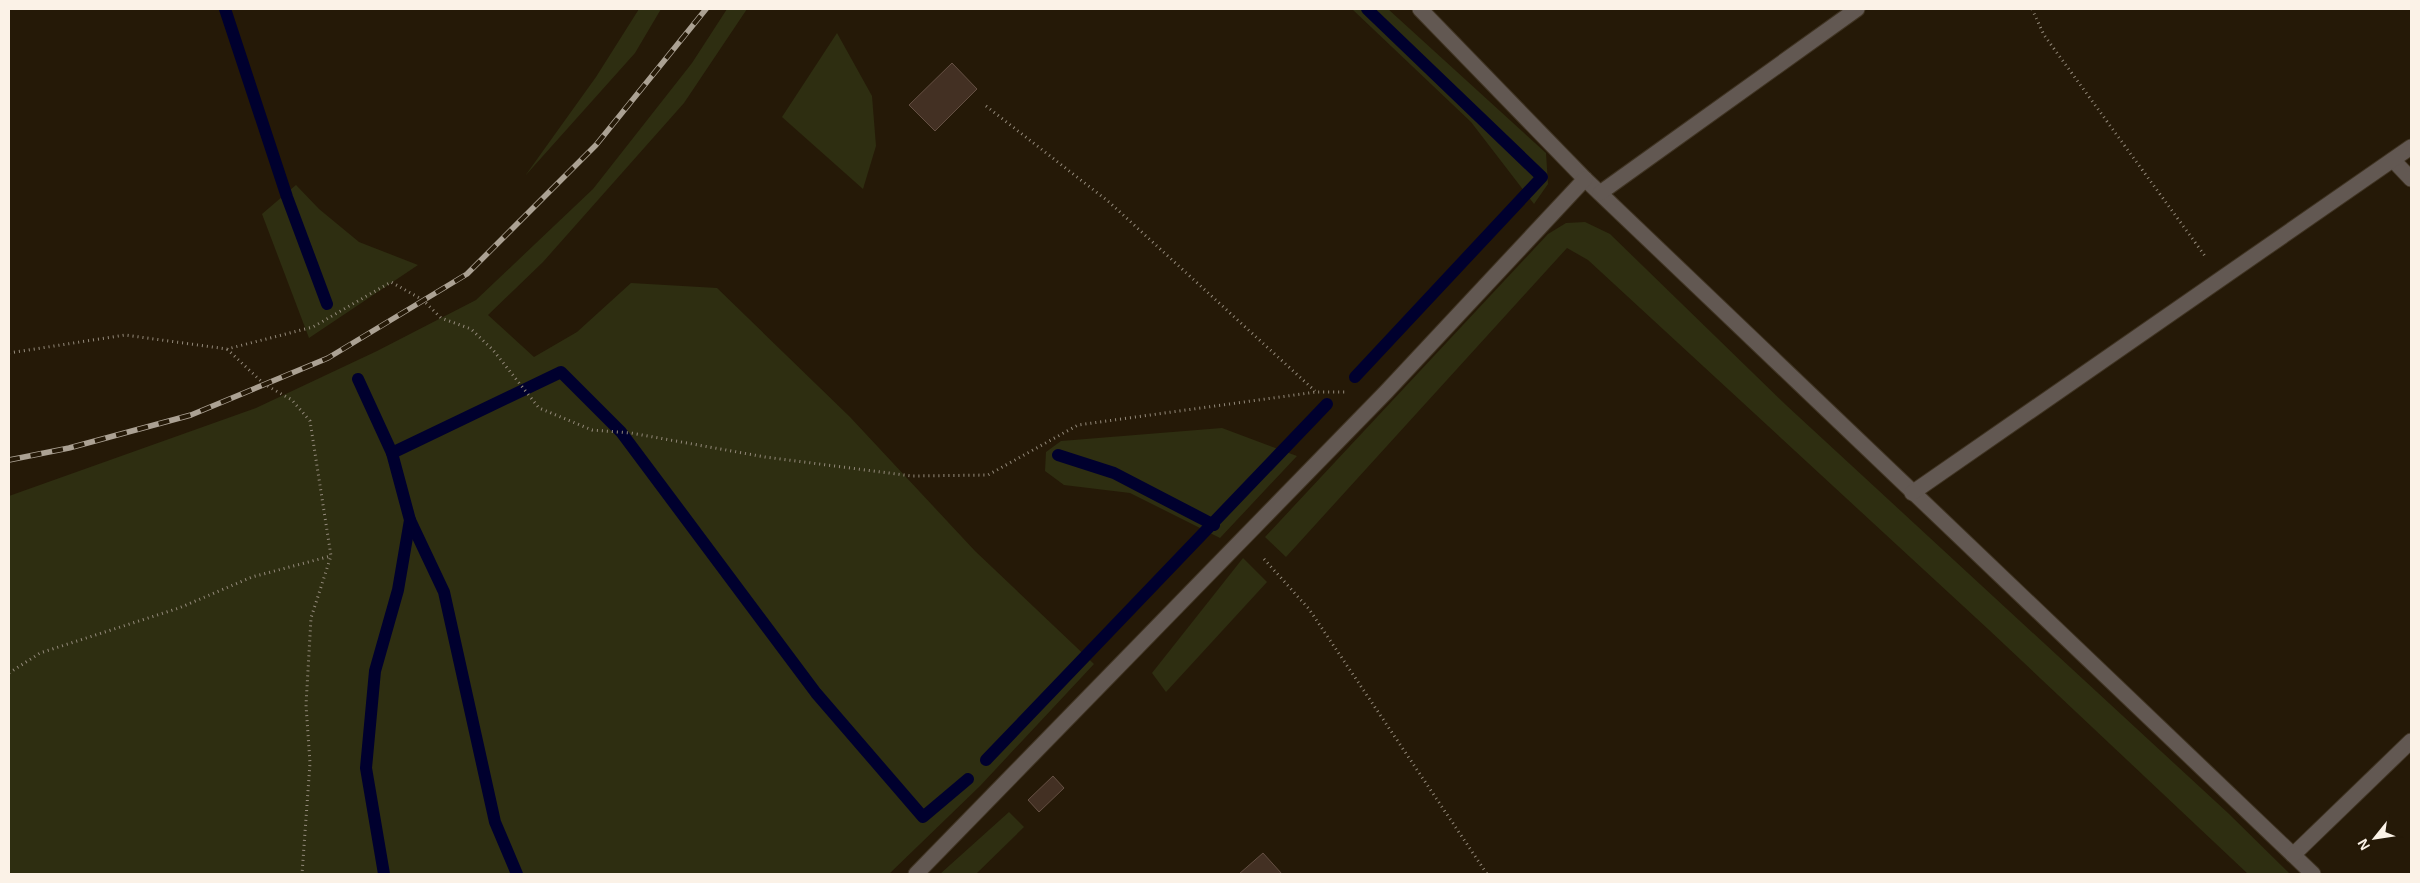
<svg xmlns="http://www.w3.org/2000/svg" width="2420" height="883" font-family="Helvetica,sans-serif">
	<rect width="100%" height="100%" fill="#251907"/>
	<g fill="#2e2e11">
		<polygon points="639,9 661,9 635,53 525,176 596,77"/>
		<polygon points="727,9 747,9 684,103 543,262 488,315 534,357 577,332 631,283 717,288 850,417 975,551 1094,664 980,786 889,874 9,874 9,496 256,408 377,351 476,300 593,189 692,63"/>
		<polygon points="1352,9 1388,9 1546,153 1548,184 1534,204 1471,122"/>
		<polygon points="837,33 872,96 876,146 863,189 782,117"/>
		<polygon points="296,185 319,209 359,242 418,265 309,338 262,214"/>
		<polygon points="1585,222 1610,234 1786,405 2228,813 2290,874 2248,874 1988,629 1588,260 1567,248 1286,557 1265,537 1548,234 1566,223"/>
		<polygon points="1222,428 1297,456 1220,538 1130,493 1064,485 1045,471 1046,452 1061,441"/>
		<polygon points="1243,558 1267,582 1166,692 1152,673"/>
		<polygon points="1009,812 1024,827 976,874 940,874"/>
	</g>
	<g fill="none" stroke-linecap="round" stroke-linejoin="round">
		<g stroke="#00002e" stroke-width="12">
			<polyline points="225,9 287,197 327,304"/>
			<polyline points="1355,377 1542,177 1367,9"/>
			<polyline points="358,379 392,453 561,372 621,432 816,693 923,817 968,779"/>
			<polyline points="1058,455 1114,473 1214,525"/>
			<polyline points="410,520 444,592 495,822 517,874"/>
			<polyline points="986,760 1327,404"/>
			<polyline points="384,874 366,768 375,671 398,590 410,520 392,453"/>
		</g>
	</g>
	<g fill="#433023" stroke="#655043">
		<polygon points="952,63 977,89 935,131 909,105"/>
		<polygon points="1053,776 1064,788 1039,812 1028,800"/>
		<polygon points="1263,853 1282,874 1239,874"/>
	</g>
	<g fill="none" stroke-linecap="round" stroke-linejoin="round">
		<defs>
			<g id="street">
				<polyline points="1420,9 1585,179 2313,874"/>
				<polyline points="2393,160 2411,179"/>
				<polyline points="1600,193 1857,9"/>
				<polyline points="1912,493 2411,147"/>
				<polyline points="2293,855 2411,741"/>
				<polyline points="916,874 1386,392 1585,179"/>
			</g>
		</defs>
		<use href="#street" stroke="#3f3322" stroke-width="17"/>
		<g stroke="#948a7b" stroke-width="3" stroke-dasharray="1 4" stroke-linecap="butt">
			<polyline points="2032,9 2044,35 2205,256"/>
			<polyline points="986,106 1109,202 1315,391"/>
			<polyline points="227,349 264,384 292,400 310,421 331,556 311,618 306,705 310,763 302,874"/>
			<polyline points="9,353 125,335 227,349 313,327 391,282 423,300 441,318 471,329 493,350 539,408 592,430 631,433 765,457 912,476 988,475 1078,425 1316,392 1346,392"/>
			<polyline points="1264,559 1309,609 1487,874"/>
			<polyline points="9,673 40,653 179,608 252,577 331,556"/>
		</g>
		<use href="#street" stroke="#625852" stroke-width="15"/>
		<defs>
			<polyline id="rail" points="9,460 69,448 191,415 328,358 467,274 596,145 706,9"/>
		</defs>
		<use href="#rail" stroke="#aba193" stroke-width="5.5"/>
		<use href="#rail" stroke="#251907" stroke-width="4" stroke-dasharray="11" stroke-linecap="butt"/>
	</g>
	<rect width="2420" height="883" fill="none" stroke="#fbf2e7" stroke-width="20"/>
	<g transform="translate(2375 838) rotate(240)" stroke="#251907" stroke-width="4" paint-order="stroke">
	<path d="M0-4L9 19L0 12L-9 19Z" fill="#fbf2e7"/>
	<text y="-8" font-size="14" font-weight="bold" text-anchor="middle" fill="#fbf2e7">N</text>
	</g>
</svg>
